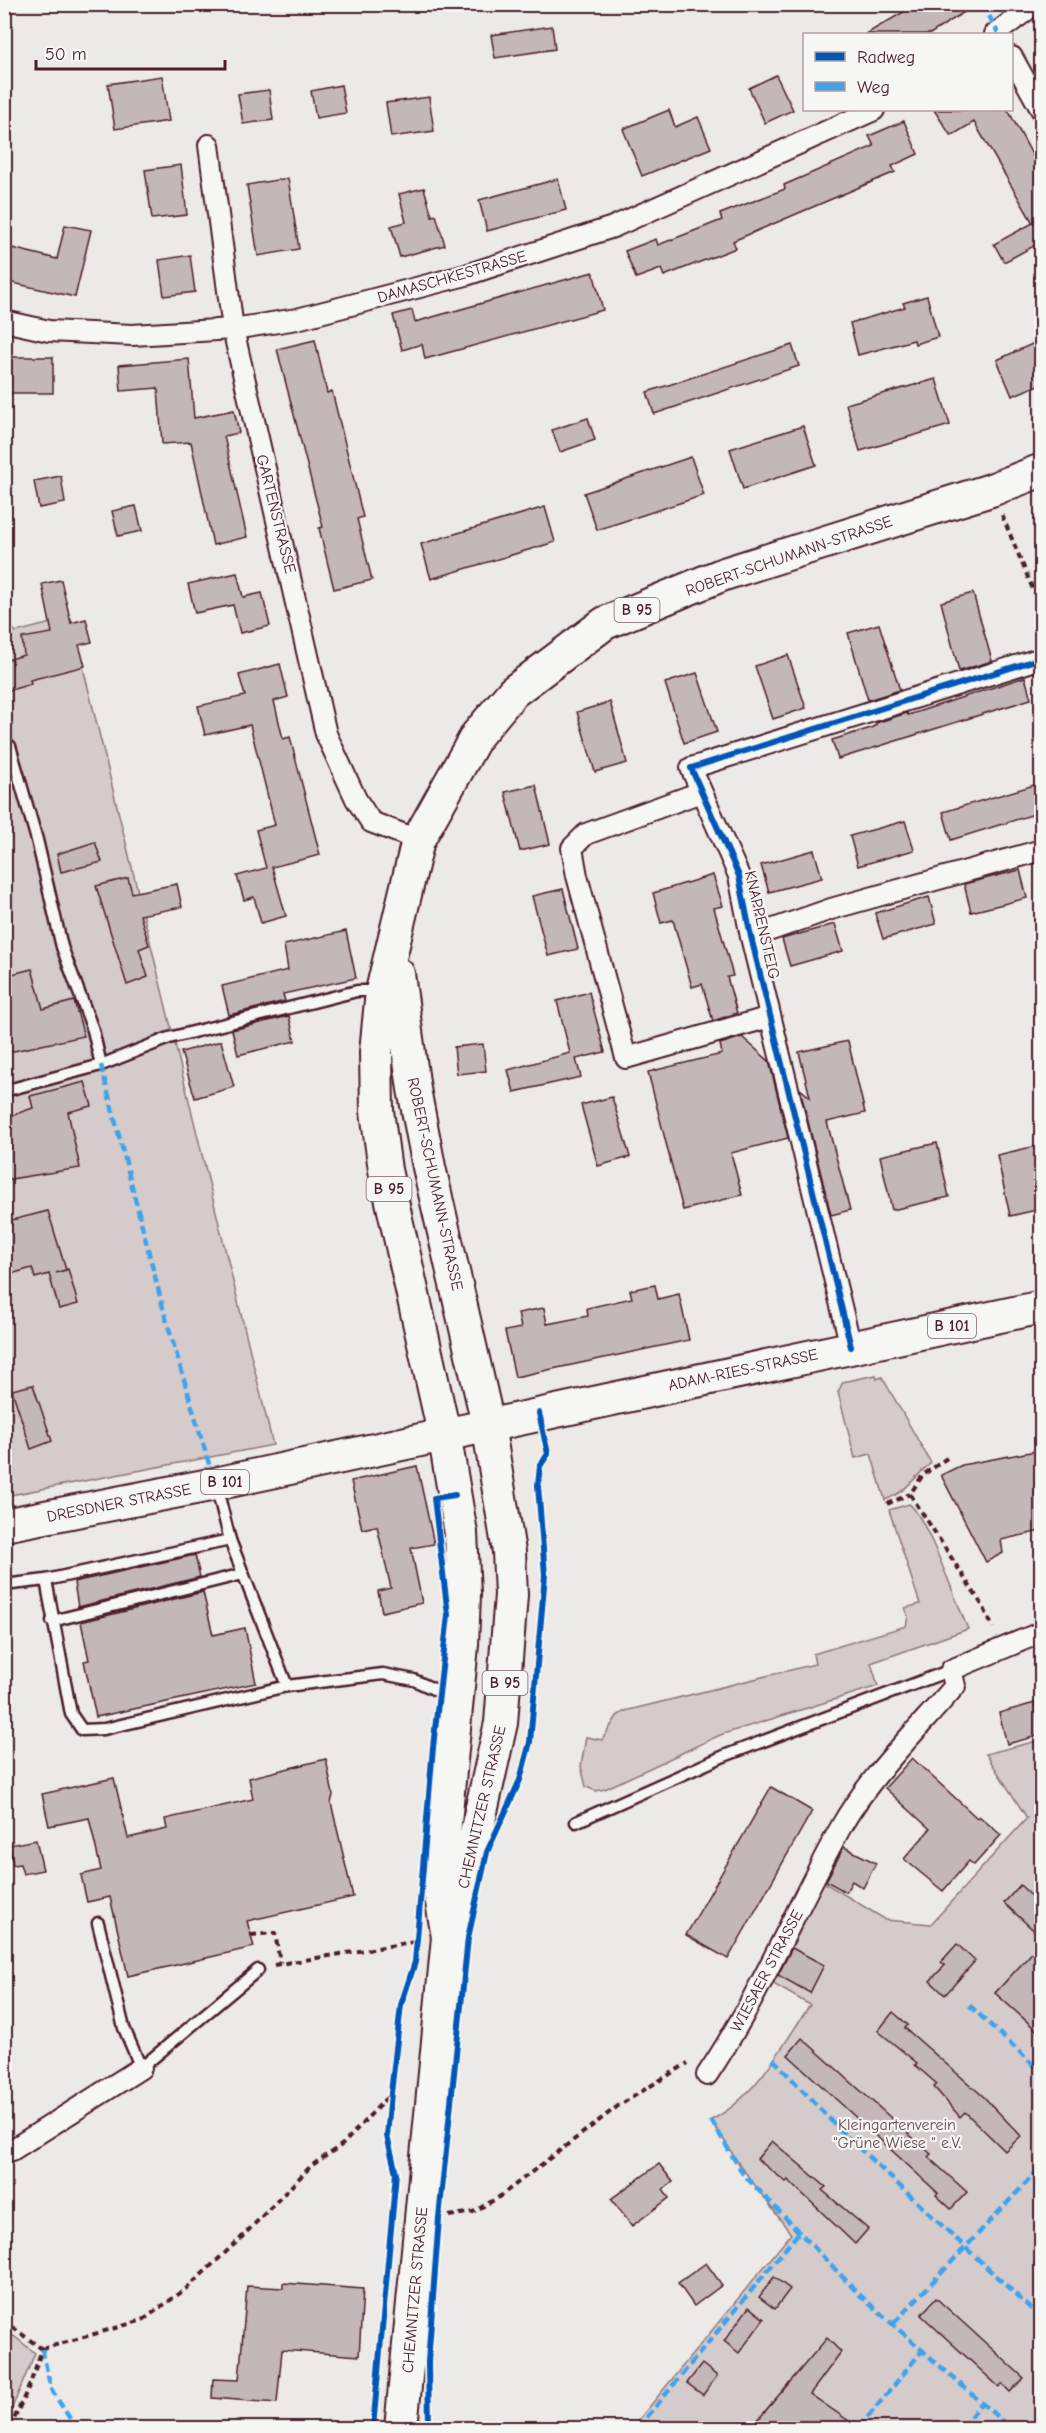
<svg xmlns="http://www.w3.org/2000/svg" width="1046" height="2433" font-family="'Comic Neue',sans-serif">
	<rect width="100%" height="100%" fill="#ece9e6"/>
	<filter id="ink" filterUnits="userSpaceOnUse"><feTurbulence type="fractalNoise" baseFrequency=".0167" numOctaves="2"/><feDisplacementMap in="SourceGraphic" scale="12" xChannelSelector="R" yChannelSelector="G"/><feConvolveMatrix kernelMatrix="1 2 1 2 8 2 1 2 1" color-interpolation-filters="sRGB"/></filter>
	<g filter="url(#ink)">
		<g fill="#d4cbca" stroke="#8f757a" stroke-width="1.5">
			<polygon points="4,618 16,632 71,618 273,1445 5,1496"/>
			<path d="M 876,1375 L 877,1379 L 882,1377 L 931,1463 C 914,1477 907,1492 885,1500 L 871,1454 L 855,1458 L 838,1392 L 843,1382 Z"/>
			<path d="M 909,1504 C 925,1514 958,1606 968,1629 L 871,1663 L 878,1686 L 720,1735 L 605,1789 L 596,1791 L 586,1787 L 581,1766 L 586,1737 L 602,1740 L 617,1716 L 625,1711 L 815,1664 L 813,1654 L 906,1626 L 908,1617 L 905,1608 L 920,1604 L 889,1510 Z"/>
			<path d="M 1041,1740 L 1041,2428 L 632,2428 L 791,2234 L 739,2164 L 711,2120 C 756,2098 783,2044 810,2005 L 763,1978 L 822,1881 L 886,1920 L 931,1924 L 1027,1818 L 986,1754 Z"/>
			<polygon points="5,2329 35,2353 5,2425"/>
		</g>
		<g fill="#c4b7b7" stroke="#4a1f2b" stroke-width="1.5">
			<polygon points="917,4 977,4 930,34 866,34"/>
			<polygon points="552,26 555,49 495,58 491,35"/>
			<polygon points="776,75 793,110 765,123 749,88"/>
			<polygon points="162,76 169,121 115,129 108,84"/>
			<polygon points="341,85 346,113 316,118 311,91"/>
			<polygon points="269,90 273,120 243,124 238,94"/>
			<polygon points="429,97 434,131 391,137 386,103"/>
			<polygon points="669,110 675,127 698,117 711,148 642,176 623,129"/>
			<polygon points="934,110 1008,110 1041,171 1041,238 1034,246 1004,262 994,244 1033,223 974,122 951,136"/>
			<polygon points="904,121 918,154 892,166 895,172 733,241 736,248 664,276 661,269 636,278 625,251 656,239 658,245 722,220 720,214 785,189 784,185 874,146 869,136"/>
			<polygon points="181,165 187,215 152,219 145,170"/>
			<polygon points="288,178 299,249 258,256 247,185"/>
			<polygon points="558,179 566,210 487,231 479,200"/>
			<polygon points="424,188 432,216 436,215 445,245 400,257 391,226 406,222 399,194"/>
			<polygon points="65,225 91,230 75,297 4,281 4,246 57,259"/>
			<polygon points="190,255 195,292 164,296 159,260"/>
			<polygon points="593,272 603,310 425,359 422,344 402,350 393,315 412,310 415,322"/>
			<polygon points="927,296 938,337 915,344 914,340 858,355 850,323 905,307 903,303"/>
			<polygon points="315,340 327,393 332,391 363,517 357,519 372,580 334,589 319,528 323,527 277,349"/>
			<polygon points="1041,340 1041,384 1012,396 997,360"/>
			<polygon points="792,345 799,366 654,414 647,392"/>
			<rect x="4" y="357" width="49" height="36"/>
			<polygon points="189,359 194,418 234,410 239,433 224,436 247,537 213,545 191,442 162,444 158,388 121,391 119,365"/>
			<polygon points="936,379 950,425 860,451 846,404"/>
			<polygon points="588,418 595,440 560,452 552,430"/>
			<polygon points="803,426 816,465 743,489 730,449"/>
			<polygon points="691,457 704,495 597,530 584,493"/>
			<polygon points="61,476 65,503 39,508 34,481"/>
			<polygon points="136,506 142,531 118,536 112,511"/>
			<polygon points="545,507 555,542 431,579 421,544"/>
			<polygon points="237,573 243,597 262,593 270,626 240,633 233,605 195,613 188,584"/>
			<polygon points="61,580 71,623 86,619 92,642 79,645 85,666 30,680 31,684 4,692 4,661 24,655 22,638 52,633 42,584"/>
			<polygon points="973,593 992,661 959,671 941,602"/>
			<polygon points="879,624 900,690 868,700 848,633"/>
			<polygon points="788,655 806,708 773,719 755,666"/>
			<polygon points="280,664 288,697 274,701 283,739 290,737 320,855 272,867 286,916 261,923 254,897 244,900 237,876 266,868 256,830 275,825 250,725 205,735 198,706 245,696 239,675"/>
			<polygon points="697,673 717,732 684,743 665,683"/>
			<polygon points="1025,677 1031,699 838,759 832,740 871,728 876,725 876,723 907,713 908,715"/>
			<polygon points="610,702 627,763 595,772 577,712"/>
			<polygon points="1041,783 1041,812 951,840 943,812"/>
			<polygon points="536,785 550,844 520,851 505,792"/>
			<polygon points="905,821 914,850 858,866 850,836"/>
			<polygon points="95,842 102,862 61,872 57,854"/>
			<polygon points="814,850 822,878 769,892 761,865"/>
			<polygon points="1020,870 1027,898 971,912 964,884"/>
			<polygon points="713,875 723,906 714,908 733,976 727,977 737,1013 713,1021 702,984 692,987 673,920 661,923 653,893"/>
			<polygon points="128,878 132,893 177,884 182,907 140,915 149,945 139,949 148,977 127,985 96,886"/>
			<polygon points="563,889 578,949 548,956 532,896"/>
			<polygon points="929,897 936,924 883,939 875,913"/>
			<polygon points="835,924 843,951 790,966 782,939"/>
			<polygon points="346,931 356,978 283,994 285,1001 229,1015 222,986 288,970 284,945"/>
			<polygon points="32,969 43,1009 74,1001 84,1036 4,1053 4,976"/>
			<polygon points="589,992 605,1052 576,1059 581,1077 514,1092 508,1070 570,1053 557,1001"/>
			<polygon points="289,1016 295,1041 238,1055 232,1030"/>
			<polygon points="742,1037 769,1061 788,1138 731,1153 742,1195 683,1210 648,1072 722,1054 720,1044"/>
			<polygon points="221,1041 234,1087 195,1098 181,1052"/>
			<polygon points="848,1041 865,1113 827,1122 850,1210 831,1215 800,1089 810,1097 799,1052"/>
			<polygon points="483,1044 486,1071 457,1074 454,1047"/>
			<polygon points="85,1082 92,1106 68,1112 80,1168 4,1180 4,1118 33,1108 30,1096"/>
			<polygon points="612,1097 630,1157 598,1166 581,1105"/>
			<polygon points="937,1143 949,1197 892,1210 880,1156"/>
			<polygon points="1041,1145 1041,1209 1010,1216 997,1155"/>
			<polygon points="48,1211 66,1270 56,1273 68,1269 78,1304 59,1309 49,1274 35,1278 32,1268 4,1276 4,1222"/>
			<polygon points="655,1285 658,1299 679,1294 689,1340 515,1377 505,1331 521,1328 518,1313 544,1308 547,1324 588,1316 587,1308 632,1298 630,1290"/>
			<polygon points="33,1385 52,1441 31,1449 12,1390"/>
			<polygon points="1041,1450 1041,1531 1001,1540 1003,1553 986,1562 941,1475 962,1465"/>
			<polygon points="417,1466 434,1544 411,1548 422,1603 382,1612 378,1591 391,1588 377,1526 362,1529 351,1481"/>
			<polygon points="195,1555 200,1577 78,1607 74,1582"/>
			<polygon points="203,1592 213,1635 245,1628 256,1683 96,1717 84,1661 89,1660 81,1622"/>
			<polygon points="1035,1703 1041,1735 1007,1744 999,1713"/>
			<polygon points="912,1758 977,1818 979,1816 1001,1835 974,1865 969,1861 943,1891 904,1859 930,1829 885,1788"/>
			<polygon points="326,1759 333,1795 331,1803 353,1897 247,1921 254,1947 128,1976 110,1897 87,1902 81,1875 101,1870 89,1818 49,1826 42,1794 114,1778 128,1838 167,1829 165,1819 253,1799 249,1778"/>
			<polygon points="771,1787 812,1811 728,1959 686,1935"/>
			<polygon points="36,1840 43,1870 23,1874 20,1864 13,1865 9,1845"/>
			<polygon points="844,1847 876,1863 863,1888 852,1881 846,1892 826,1881"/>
			<polygon points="1020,1885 1041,1905 1041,1937 1004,1903"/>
			<polygon points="1041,1943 1041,2034 995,1993"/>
			<polygon points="957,1944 975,1961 945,1995 930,1981 945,1965 941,1962"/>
			<polygon points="792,1948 824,1965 810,1993 778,1975"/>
			<polygon points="893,2012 908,2025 905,2028 984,2097 1021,2136 1005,2151 965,2112 960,2117 934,2087 937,2084 915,2065 917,2063 878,2031"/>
			<polygon points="802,2038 931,2154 928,2157 967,2192 951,2209 936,2195 938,2193 788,2055"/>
			<polygon points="772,2141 826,2187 822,2190 868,2229 855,2244 788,2180 786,2182 757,2159"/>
			<polygon points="659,2164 673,2182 663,2190 669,2198 632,2226 611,2199"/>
			<polygon points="706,2263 722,2285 694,2306 678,2283"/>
			<polygon points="774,2277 790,2289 775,2309 759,2297"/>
			<polygon points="283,2283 363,2289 359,2356 282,2350 277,2403 212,2398 213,2379 239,2380 247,2286 283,2288"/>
			<polygon points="936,2298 1024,2378 1010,2392 1002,2384 999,2387 921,2315"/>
			<polygon points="749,2307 764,2319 739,2353 724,2341"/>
			<polygon points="827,2338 841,2352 810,2394 859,2428 751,2428"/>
			<polygon points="702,2364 717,2376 703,2395 687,2383"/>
		</g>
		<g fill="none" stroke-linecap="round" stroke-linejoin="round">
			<defs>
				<g id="lane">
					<polyline points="10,746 37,840 62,947 93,1030 101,1065"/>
					<polyline points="4,1091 101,1065 169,1038 357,991 379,991"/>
					<polyline points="216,1485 230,1540"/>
					<polyline points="46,1580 230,1540 287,1686"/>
					<polyline points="4,1585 46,1580 71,1714 82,1730 104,1729 287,1686 383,1674 414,1680 455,1699"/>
					<polyline points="52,1621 243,1574"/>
					<polyline points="576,1822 724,1756 951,1670"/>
					<polyline points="98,1923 124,2028 141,2068 258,1970"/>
				</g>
				<g id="street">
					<polyline points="995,34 1035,4"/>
					<polyline points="1012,57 1042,111"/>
					<polyline points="209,145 233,329 326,734 356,799 371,822 418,840"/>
					<polyline points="4,321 49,331 132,335 233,329 297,319 466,275 613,227 874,110"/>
					<polyline points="701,792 586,834 572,848 577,876 626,1058 770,1017"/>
					<polyline points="751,937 831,909 1042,850"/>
					<polyline points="851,1347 751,937 739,876 691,768 1042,658"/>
					<path d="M 707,2075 C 760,1996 796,1907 842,1825 C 870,1776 918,1729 955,1686 L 951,1670 L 1042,1632"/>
					<polyline points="4,2152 12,2150 141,2068"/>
				</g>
				<g id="primary">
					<polyline points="398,974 414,1089 429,1167 488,1424 509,1552 511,1595 501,1723 461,1900 448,1937 401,2428"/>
					<polyline points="4,1525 215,1484 1042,1307"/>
					<polyline points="448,1937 441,1896 442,1854 462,1645 464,1594 461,1533 444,1433 385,1170 377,1111 376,1052 382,991 418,840 477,735 513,692 605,623 724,574 991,490 1042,470"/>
				</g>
			</defs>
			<use href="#lane" stroke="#4a1f2b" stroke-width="15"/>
			<use href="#street" stroke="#4a1f2b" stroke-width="24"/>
			<use href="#primary" stroke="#4a1f2b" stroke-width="36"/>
			<g stroke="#4a1f2b" stroke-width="4" stroke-dasharray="6 4.5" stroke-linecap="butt">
				<polyline points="1002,515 1042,611"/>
				<polyline points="947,1458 923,1475 910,1494 984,1608 993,1628"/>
				<polyline points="887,1504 910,1494"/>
				<polyline points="251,1935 275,1933 280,1963"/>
				<polyline points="274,1965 420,1941"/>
				<polyline points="449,2216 473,2212 499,2197 618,2106 688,2063"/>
				<polyline points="4,2321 42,2349"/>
				<polyline points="42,2349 143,2320 187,2288 240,2239 311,2166 343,2144 391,2093"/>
				<polyline points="10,2428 30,2384 42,2349"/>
			</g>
			<use href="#lane" stroke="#f6f6f2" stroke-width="10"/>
			<use href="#street" stroke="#f6f6f2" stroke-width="20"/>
			<use href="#primary" stroke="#f6f6f2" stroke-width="32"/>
			<g stroke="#40a2eb" stroke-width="4.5" stroke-dasharray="9 4.5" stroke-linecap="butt">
				<polyline points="983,4 998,33"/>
				<polyline points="101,1065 164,1312 215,1484"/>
				<polyline points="969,2005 1042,2073"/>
				<polyline points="773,2059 842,2132 1042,2319"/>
				<polyline points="711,2120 743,2174 862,2297 1010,2428"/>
				<polyline points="894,2323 1042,2166"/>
				<polyline points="42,2349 51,2389 76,2428"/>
				<polyline points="638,2428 800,2231"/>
				<polyline points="859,2428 922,2351"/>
				<polyline points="962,2428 981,2403"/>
			</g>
			<defs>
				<g id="cycleway">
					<polyline points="851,1347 751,937 739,876 691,768 1042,658"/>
					<polyline points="373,2428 396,2173 387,2136 391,2093 401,2005 415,1962 433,1747 448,1615 434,1498 455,1495"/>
					<polyline points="429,2428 428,2362 439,2218 468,1938 487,1852 520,1780 530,1742 545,1575 538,1485 540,1466 548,1454 539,1413"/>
				</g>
			</defs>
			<use href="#cycleway" stroke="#f6f6f2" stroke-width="10"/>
			<use href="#cycleway" stroke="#0057b8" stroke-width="6"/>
		</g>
	</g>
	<g text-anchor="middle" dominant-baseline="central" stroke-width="4.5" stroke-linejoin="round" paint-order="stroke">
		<g fill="#f6f6f2" stroke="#7e6067" stroke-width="1.5">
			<rect x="614.5" y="598" width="45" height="24" rx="4.5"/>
			<rect x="366.5" y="1177" width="45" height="24" rx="4.5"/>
			<rect x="928" y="1314" width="48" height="24" rx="4.5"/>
			<rect x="201" y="1470" width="48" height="24" rx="4.5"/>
			<rect x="482.5" y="1671" width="45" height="24" rx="4.5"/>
		</g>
		<g font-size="15" font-weight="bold" fill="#4a1f2b">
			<text x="637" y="610">B 95</text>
			<text x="389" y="1189">B 95</text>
			<text x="952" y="1326">B 101</text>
			<text x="225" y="1482">B 101</text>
			<text x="505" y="1683">B 95</text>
		</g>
		<g font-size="16" fill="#4a1f2b" stroke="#f6f6f2">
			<text transform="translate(452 277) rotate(-16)">DAMASCHKESTRASSE</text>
			<text transform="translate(276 514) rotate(76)">GARTENSTRASSE</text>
			<text transform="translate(789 556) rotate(-19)">ROBERT-SCHUMANN-STRASSE</text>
			<text transform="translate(762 925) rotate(77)">KNAPPENSTEIG</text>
			<text transform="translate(435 1184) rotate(78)">ROBERT-SCHUMANN-STRASSE</text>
			<text transform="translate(743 1370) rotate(-12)">ADAM-RIES-STRASSE</text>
			<text transform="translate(119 1503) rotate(-11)">DRESDNER STRASSE</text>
			<text transform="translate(482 1807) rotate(-77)">CHEMNITZER STRASSE</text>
			<text transform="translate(767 1971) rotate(-62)">WIESAER STRASSE</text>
			<text transform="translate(415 2290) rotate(-85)">CHEMNITZER STRASSE</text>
		</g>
		<g font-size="16" fill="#6c4a53" stroke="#f6f6f2">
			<text x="897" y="2125">Kleingartenverein<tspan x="897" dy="18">"Grüne Wiese " e.V.</tspan></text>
		</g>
	</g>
	<rect width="1046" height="2433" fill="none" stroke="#f6f6f2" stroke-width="24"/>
	<rect x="12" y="12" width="1022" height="2409" fill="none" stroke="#4a1f2b" stroke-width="2" filter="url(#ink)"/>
	<rect x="803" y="33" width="210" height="78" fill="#f6f6f2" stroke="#b1a0a2" stroke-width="1.5"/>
	<rect x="815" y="52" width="30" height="9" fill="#0057b8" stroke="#b1a0a2" stroke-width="1.5"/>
	<text x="857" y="63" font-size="18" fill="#4a1f2b">Radweg</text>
	<rect x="815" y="82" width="30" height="9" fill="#40a2eb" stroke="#b1a0a2" stroke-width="1.5"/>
	<text x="857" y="93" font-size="18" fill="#4a1f2b">Weg</text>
	<path d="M36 60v9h189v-9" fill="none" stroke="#4a1f2b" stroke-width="3"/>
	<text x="45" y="60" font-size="18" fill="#4a1f2b" stroke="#f6f6f2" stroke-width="4.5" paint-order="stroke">50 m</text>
</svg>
